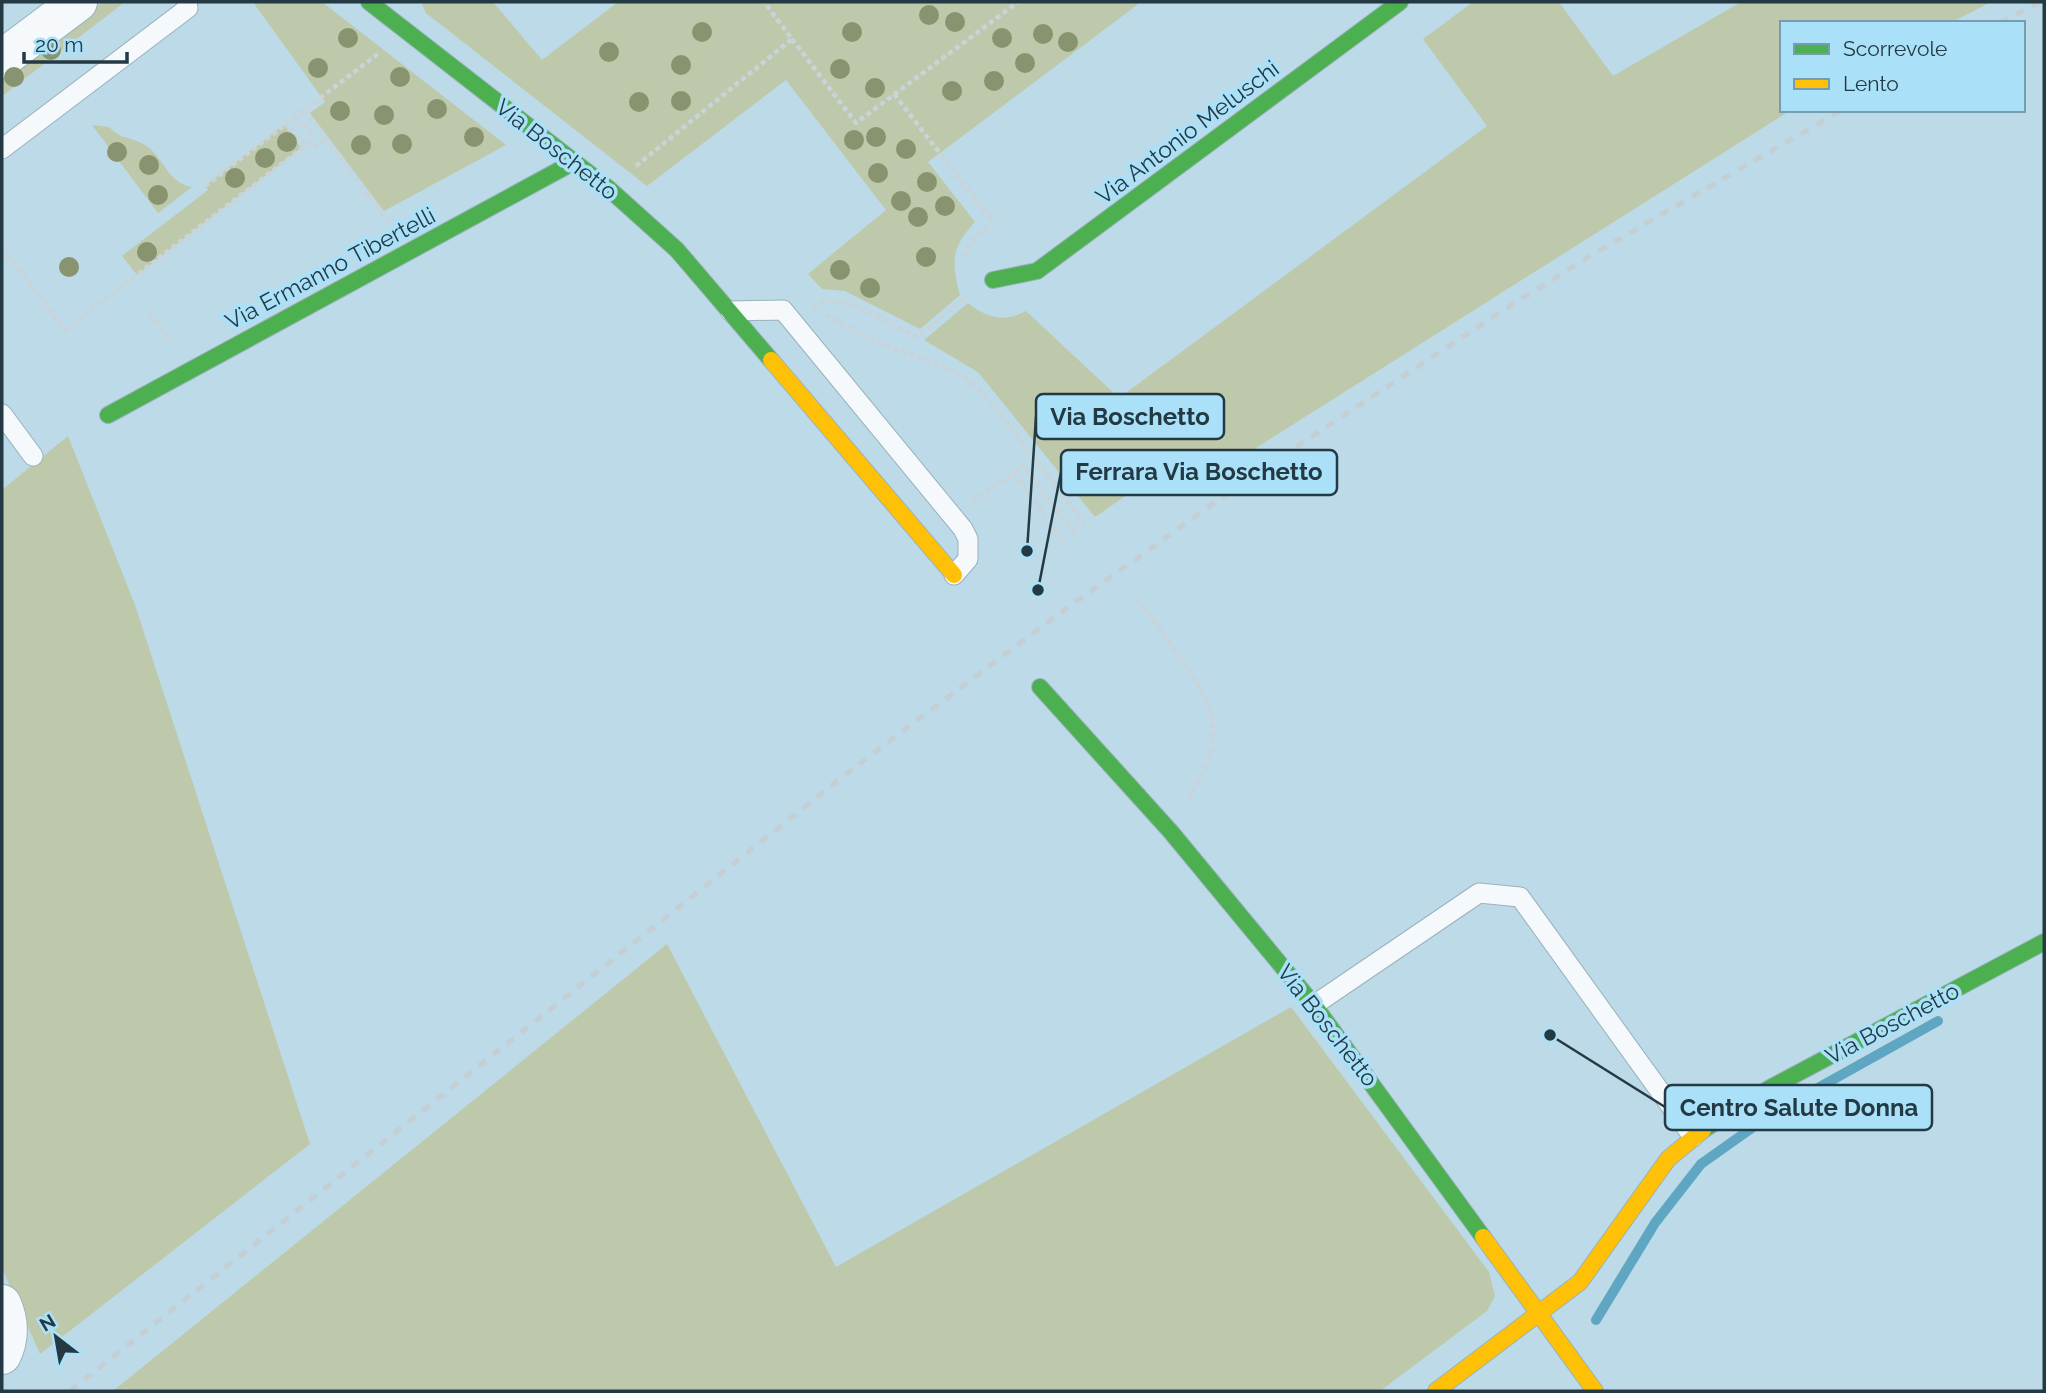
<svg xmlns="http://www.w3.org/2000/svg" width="2046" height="1393" font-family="Raleway,sans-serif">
	<rect width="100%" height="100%" fill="#bcdae7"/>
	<g fill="#bdc9aa">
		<polygon points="102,2 125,2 2,96 2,78"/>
		<polygon points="253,2 322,2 506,145 384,211 310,113 325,102"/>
		<path d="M 421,2 L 493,2 L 542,60 L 618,2 L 1141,2 L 928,162 L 975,222 C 951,248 951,262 960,295 L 920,329 L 845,291 L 822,289 L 808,274 L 886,210 L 786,80 L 647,186 L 426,13 Z"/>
		<path d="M 1473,2 L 1559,2 L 1613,76 L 1741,2 L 1991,2 L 1950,23 L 1782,23 L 1782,110 L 1791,110 L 1186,492 L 1170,465 L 1095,517 L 978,372 L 924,340 L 968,303 C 987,318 1004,323 1026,311 L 1119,398 L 1487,126 L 1423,39 Z"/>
		<path d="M 92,125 L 109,127 C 121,140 135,137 148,147 C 166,161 167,182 192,187 L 158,213 Z"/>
		<polygon points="284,125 301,148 137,275 122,256 208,190 205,186"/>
		<polygon points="68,436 135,605 310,1144 40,1354 2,1268 2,490"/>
		<polygon points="667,944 836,1267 1291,1007 1489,1272 1495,1296 1487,1311 1380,1391 113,1391"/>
	</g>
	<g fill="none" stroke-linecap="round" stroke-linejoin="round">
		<polyline stroke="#5ea6c1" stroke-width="10" points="1596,1320 1655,1223 1701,1164 1773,1113 1938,1021"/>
		<defs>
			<g id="lane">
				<polyline points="2,149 188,8 187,2"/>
				<polyline points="730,311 783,310 963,529 968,539 968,559 954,575"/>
				<polyline points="2,414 33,456"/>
				<polyline points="1314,1005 1479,893 1520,897 1693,1137"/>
			</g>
			<g id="street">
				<polyline points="2,59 78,2"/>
				<path d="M 2,1304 C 10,1322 10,1338 2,1355"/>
			</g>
			<g id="fast">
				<polyline points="369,2 608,188 677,250 771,360"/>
				<polyline points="993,280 1037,271 1400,2"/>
				<polyline points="108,415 574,162"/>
				<polyline points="1040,687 1171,832 1314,1005 1483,1237"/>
				<polyline points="1703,1130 1770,1088 2044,942"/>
			</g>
			<g id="slow">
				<polyline points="771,360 954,575"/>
				<polyline points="1483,1237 1595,1391"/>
				<polyline points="1436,1391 1580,1282 1668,1159 1703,1130"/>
			</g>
		</defs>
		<use href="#lane" stroke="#9ab2bc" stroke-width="21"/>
		<use href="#street" stroke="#9ab2bc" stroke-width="40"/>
		<use href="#fast" stroke="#9ab2bc" stroke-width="18"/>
		<use href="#slow" stroke="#9ab2bc" stroke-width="18"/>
		<g stroke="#cad3d8" stroke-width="4.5" stroke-dasharray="5 3.5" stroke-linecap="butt">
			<polyline points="2,7 8,2"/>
			<polyline points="792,39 856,123 1018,2"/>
			<polyline points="894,94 994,223 976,235 964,256"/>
			<polyline points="304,110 388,221"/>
			<polyline points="304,145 292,130 302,122 314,139"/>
			<polyline points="315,148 326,139"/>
			<polyline points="636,166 792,39 764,2"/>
			<polyline points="205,186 379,53"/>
			<polyline points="813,308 825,300 851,303 918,337 964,298"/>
			<polyline points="150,313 170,341"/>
			<polyline points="825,315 879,343 940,365 969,380 992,402 1085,524"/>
			<polyline points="1014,472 1066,545"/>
			<polyline points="972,502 1024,465 1077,537"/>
			<path d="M 1138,600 C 1161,633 1211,689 1213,729 C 1215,752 1200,779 1189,799"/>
		</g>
		<use href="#lane" stroke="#f5f9fb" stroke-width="19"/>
		<use href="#street" stroke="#f5f9fb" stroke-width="38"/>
		<use href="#fast" stroke="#4caf50" stroke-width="16"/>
		<use href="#slow" stroke="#ffc107" stroke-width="16"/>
		<g stroke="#c5ced3" stroke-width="5" stroke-dasharray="9 9" stroke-linecap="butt">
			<polyline points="2000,23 2040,2"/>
			<polyline points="70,1391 855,767 1056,616 1255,474 1505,309 1595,253 1842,110"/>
		</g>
		<polyline stroke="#cad3d8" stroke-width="4.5" stroke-dasharray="5 3.5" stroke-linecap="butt" points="2,248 65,330 314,139"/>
	</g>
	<g fill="#889370">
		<circle cx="929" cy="15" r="10"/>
		<circle cx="955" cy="22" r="10"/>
		<circle cx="702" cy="32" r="10"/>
		<circle cx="852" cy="32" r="10"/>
		<circle cx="1043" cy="34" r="10"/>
		<circle cx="348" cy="38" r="10"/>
		<circle cx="1002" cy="38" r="10"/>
		<circle cx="1068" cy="42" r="10"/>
		<circle cx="51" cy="50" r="10"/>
		<circle cx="609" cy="52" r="10"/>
		<circle cx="1025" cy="63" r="10"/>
		<circle cx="681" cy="65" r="10"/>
		<circle cx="318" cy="68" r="10"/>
		<circle cx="840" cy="69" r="10"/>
		<circle cx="14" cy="77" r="10"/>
		<circle cx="400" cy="77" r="10"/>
		<circle cx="994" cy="81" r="10"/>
		<circle cx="875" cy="88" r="10"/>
		<circle cx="952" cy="91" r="10"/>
		<circle cx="681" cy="101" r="10"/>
		<circle cx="639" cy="102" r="10"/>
		<circle cx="437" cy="109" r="10"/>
		<circle cx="340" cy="111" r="10"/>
		<circle cx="384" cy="115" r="10"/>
		<circle cx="474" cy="137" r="10"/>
		<circle cx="876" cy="137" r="10"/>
		<circle cx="854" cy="140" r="10"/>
		<circle cx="287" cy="142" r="10"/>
		<circle cx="402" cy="144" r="10"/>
		<circle cx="361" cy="145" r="10"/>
		<circle cx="906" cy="149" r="10"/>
		<circle cx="117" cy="152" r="10"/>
		<circle cx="265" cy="158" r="10"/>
		<circle cx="149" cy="165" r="10"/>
		<circle cx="878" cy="173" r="10"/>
		<circle cx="235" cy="178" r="10"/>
		<circle cx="927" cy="182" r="10"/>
		<circle cx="158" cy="195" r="10"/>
		<circle cx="901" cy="201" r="10"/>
		<circle cx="945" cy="206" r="10"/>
		<circle cx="918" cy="217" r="10"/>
		<circle cx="147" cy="252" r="10"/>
		<circle cx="926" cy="257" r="10"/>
		<circle cx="69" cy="267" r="10"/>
		<circle cx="840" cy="270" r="10"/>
		<circle cx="870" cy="288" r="10"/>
	</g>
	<g text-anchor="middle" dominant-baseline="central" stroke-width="7" stroke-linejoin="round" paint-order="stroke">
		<g font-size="23" fill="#233943" stroke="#aae1f9">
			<text transform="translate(1187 132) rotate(-37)">Via Antonio Meluschi</text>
			<text transform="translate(557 149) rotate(38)">Via Boschetto</text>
			<text transform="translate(330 268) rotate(-28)">Via Ermanno Tibertelli</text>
			<text transform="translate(1892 1023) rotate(-28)">Via Boschetto</text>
			<text transform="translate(1328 1025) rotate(52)">Via Boschetto</text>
		</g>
	</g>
	<path fill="none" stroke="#233943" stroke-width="2.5" d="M1027 551L1036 417M1038 590L1061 472M1550 1035L1665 1107"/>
	<g fill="#233943" stroke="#aae1f9" stroke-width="2.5">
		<circle cx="1027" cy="551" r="7"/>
		<circle cx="1038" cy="590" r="7"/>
		<circle cx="1550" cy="1035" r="7"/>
	</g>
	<g fill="#aae1f9" stroke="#233943" stroke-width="2.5">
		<rect x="1036" y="394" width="188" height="45" rx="7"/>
		<rect x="1061" y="450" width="276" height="45" rx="7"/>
		<rect x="1665" y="1085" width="267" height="45" rx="7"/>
	</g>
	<g font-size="24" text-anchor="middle" font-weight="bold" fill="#233943">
		<text x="1130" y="425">Via Boschetto</text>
		<text x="1199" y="480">Ferrara Via Boschetto</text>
		<text x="1799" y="1116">Centro Salute Donna</text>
	</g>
	<rect width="2046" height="1393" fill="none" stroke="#233943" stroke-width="7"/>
	<rect x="1780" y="21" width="245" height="91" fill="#aae1f9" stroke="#749eb0" stroke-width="2"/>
	<rect x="1794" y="44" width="35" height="10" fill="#4caf50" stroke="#749eb0" stroke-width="2"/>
	<text x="1843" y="56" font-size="21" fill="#233943">Scorrevole</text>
	<rect x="1794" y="79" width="35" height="10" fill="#ffc107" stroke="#749eb0" stroke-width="2"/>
	<text x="1843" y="91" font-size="21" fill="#233943">Lento</text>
	<g transform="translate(56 1337) rotate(329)" stroke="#aae1f9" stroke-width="5" paint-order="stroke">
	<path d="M0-5L12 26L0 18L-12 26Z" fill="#233943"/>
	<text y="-10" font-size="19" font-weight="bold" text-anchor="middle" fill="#233943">N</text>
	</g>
	<path d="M24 52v10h103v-10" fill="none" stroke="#233943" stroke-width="3.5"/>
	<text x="35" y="52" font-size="21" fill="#233943" stroke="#aae1f9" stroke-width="5" paint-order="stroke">20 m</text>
</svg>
